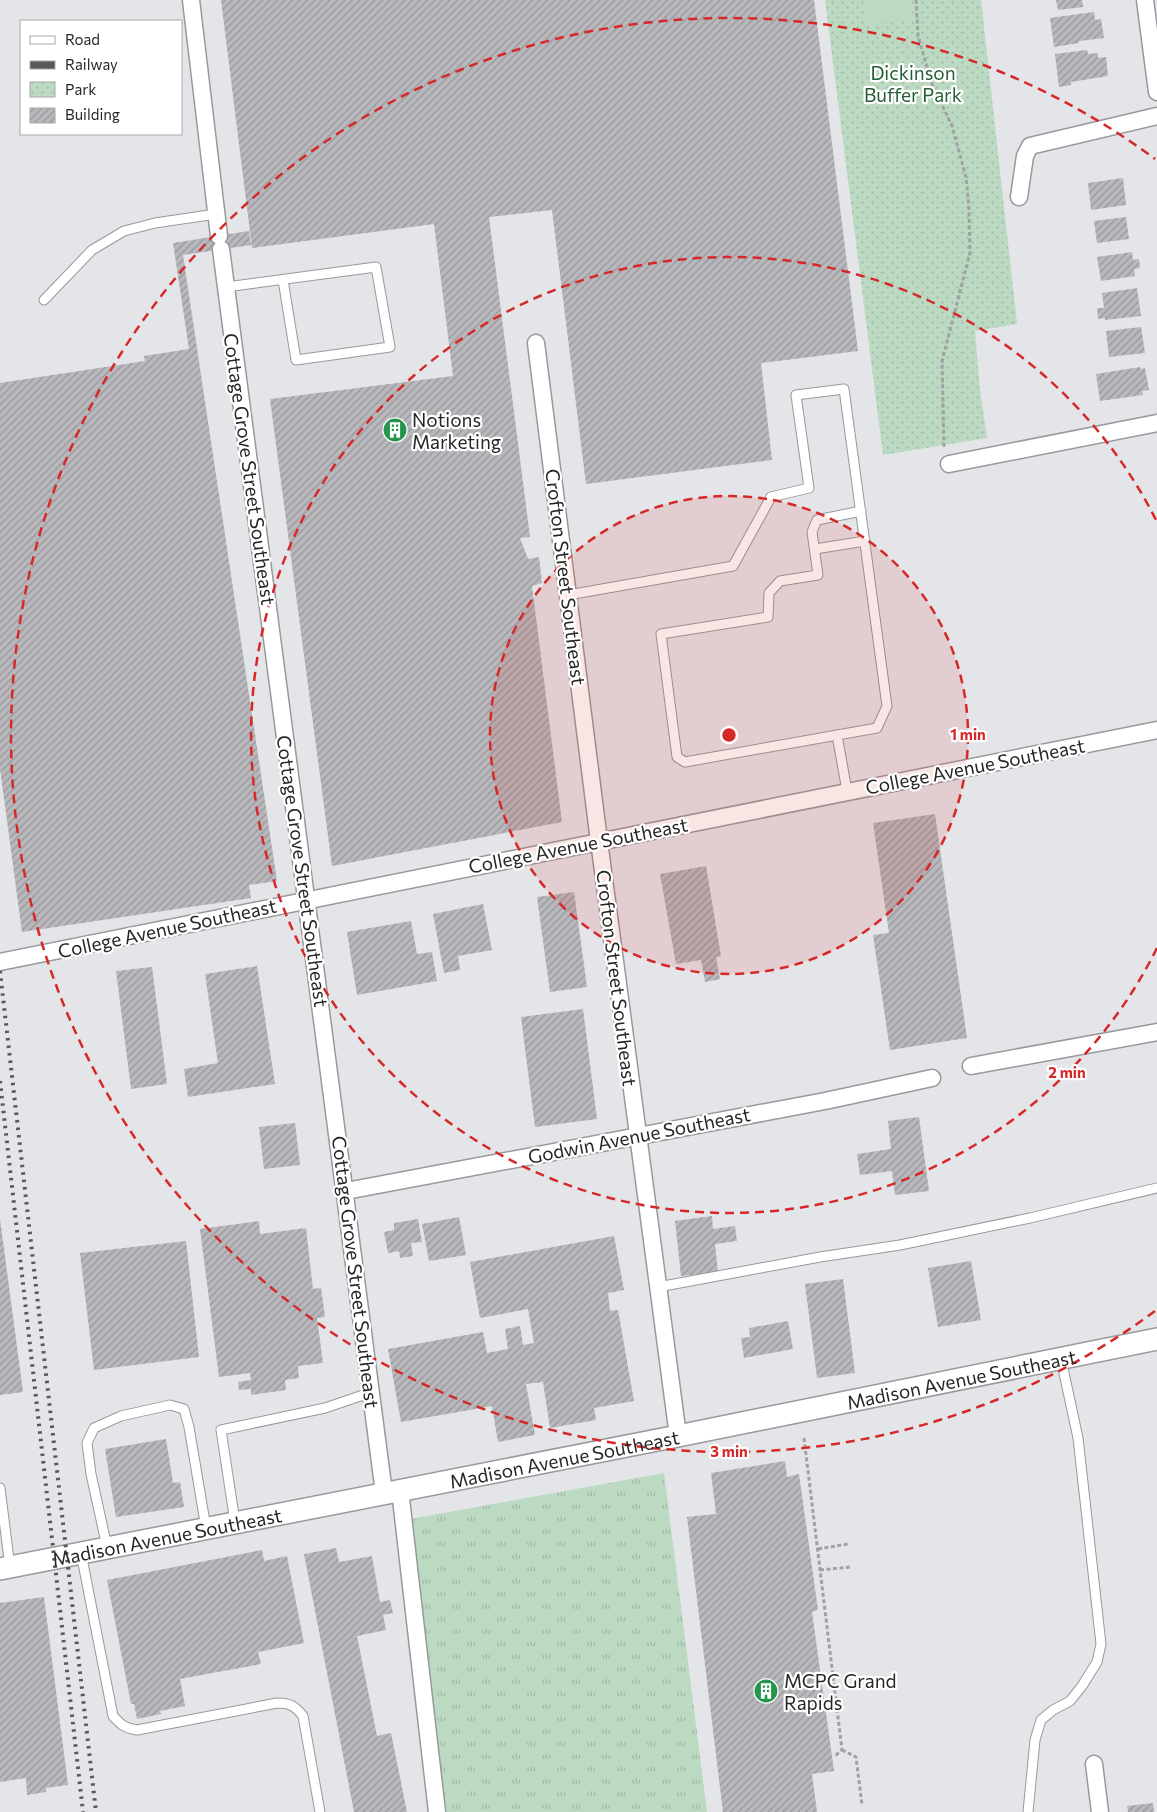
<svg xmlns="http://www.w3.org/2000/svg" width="1157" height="1812" font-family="Commissioner,sans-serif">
	<defs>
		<pattern id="grass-tufts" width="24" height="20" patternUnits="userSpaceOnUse" patternTransform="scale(1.25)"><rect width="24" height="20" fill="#bcd9c2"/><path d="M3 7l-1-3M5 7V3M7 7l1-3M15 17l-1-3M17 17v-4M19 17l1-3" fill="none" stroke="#a1baa7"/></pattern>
		<pattern id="park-dots" width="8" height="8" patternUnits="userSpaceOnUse" patternTransform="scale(1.25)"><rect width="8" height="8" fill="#bcd9c2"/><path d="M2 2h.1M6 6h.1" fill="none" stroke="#a1baa7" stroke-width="1.8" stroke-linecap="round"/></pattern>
		<pattern id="building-hatch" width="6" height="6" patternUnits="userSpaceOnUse" patternTransform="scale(1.25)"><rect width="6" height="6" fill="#b9b9bd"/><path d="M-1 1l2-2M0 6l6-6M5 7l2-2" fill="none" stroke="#96969a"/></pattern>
	</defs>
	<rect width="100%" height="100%" fill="#e4e5e8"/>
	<polygon fill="url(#grass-tufts)" points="664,1473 707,1812 444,1812 410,1519"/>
	<polygon fill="url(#park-dots)" points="825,0 981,0 1017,324 975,331 980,390 987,438 883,455"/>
	<polygon fill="#bcd9c2" points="863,0 911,0 913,19 866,25"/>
	<g fill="url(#building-hatch)">
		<polygon points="221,0 814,0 858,351 761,363 772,460 586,484 552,210 489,217 530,537 520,538 528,559 539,557 542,583 532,586 562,822 332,866 270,399 453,376 434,224 252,248"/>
		<polygon points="1056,0 1082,0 1083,7 1058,10"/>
		<polygon points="1094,12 1095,20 1101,19 1104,38 1079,41 1079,43 1054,47 1050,18"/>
		<polygon points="1087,50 1088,54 1098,53 1098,58 1106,57 1108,76 1071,82 1071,85 1059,87 1055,54"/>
		<polygon points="1123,178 1126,205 1091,210 1088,183"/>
		<polygon points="1126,217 1129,239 1097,243 1094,221"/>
		<polygon points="249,231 251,245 183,255 277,881 249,885 251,898 22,932 0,769 0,383 145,361 144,356 189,349 173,243"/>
		<polygon points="1132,252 1133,260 1139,259 1140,268 1134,269 1135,276 1101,281 1097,257"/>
		<polygon points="1137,288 1141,316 1105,320 1105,318 1098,319 1097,308 1104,308 1102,293"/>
		<polygon points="1141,327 1145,353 1109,357 1106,331"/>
		<polygon points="1140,367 1140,369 1145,368 1149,390 1142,391 1143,395 1100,401 1096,374"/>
		<polygon points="935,814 967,1038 890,1050 873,935 889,933 873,823"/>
		<polygon points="706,866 721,956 716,957 720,979 705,982 701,960 676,964 660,874"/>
		<polygon points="574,892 587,987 550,992 537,897"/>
		<polygon points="483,904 492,950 458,956 460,970 444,973 433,914"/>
		<polygon points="411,921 417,954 432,952 437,981 357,995 347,932"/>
		<polygon points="257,966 275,1084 188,1097 184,1069 218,1063 205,974"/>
		<polygon points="152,967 167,1084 131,1089 116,971"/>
		<polygon points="583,1009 597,1119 535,1127 521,1017"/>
		<polygon points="919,1117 929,1191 895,1195 892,1171 860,1175 857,1154 891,1149 888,1121"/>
		<polygon points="295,1123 300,1165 264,1169 259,1127"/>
		<polygon points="712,1216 713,1229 735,1226 737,1241 715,1244 718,1272 681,1276 675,1221"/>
		<polygon points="459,1217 466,1255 429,1261 422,1224"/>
		<polygon points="0,1219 23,1392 0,1395"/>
		<polygon points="418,1219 422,1242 411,1243 413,1256 400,1258 399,1251 388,1253 384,1232 394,1230 394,1223"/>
		<polygon points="259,1221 260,1234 306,1228 313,1289 321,1288 325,1317 317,1318 323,1363 298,1366 299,1378 285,1380 286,1390 251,1395 251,1389 239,1390 238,1382 251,1380 250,1373 219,1377 200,1229"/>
		<polygon points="614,1236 624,1290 608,1293 610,1311 618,1310 634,1401 594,1408 596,1420 550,1428 543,1382 526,1384 535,1435 498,1442 492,1406 401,1422 388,1349 483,1332 487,1353 508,1349 505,1329 520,1326 523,1345 534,1343 528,1309 480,1318 470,1262"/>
		<polygon points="186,1241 199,1357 94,1370 80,1253"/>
		<polygon points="971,1261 981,1320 938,1327 928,1268"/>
		<polygon points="843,1279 855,1373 817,1378 805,1284"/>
		<polygon points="788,1321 793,1349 744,1358 741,1338 750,1337 749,1328"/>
		<polygon points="166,1439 173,1483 180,1482 184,1507 116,1517 105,1449"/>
		<polygon points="785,1461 787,1477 799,1474 818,1610 812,1612 834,1771 812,1774 817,1812 723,1812 687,1517 716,1514 711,1473"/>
		<polygon points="336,1548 339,1562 372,1556 380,1602 390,1600 393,1613 383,1615 386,1630 357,1636 377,1736 391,1733 407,1812 354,1812 304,1554"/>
		<polygon points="262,1550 264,1561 287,1556 304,1643 258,1652 261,1664 180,1679 185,1706 160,1711 161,1714 137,1719 134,1704 131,1704 107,1580"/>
		<polygon points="44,1597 68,1785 46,1788 46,1792 27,1795 26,1778 0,1782 0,1603"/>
		<polygon points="1153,1803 1154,1812 1128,1812 1127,1806"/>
	</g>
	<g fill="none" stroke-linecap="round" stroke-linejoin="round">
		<defs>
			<g id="service">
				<polyline points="226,287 376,267 390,347 296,360 283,280"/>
				<polyline points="44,300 92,250 124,231 155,223 216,214"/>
				<polyline points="815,549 865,541"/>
				<polyline points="568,595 733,566 771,497 809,488 796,395 844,389 887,706 877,728 685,762 677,757 661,634 768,617 769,593 780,581 818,575 812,532 817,520 861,511"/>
				<polyline points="837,735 847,791"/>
				<polyline points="658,1287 820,1257 900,1245 1030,1218 1157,1188"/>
				<polyline points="0,1488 10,1567"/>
				<polyline points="235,1522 221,1430 325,1408 372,1392"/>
				<polyline points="107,1547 91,1474 87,1443 94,1428 121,1416 170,1405 184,1409 189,1427 206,1528"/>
				<path d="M 81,1553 L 113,1716 C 121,1725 125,1728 137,1730 L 277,1703 C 290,1703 295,1706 303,1716 L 320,1812"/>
				<polyline points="1028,1812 1035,1740 1041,1720 1053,1710 1070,1701 1082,1686 1097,1662 1101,1644 1078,1438 1061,1359"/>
			</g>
			<g id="minor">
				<polyline points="191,0 219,236"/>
				<polyline points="1145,0 1157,92"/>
				<polyline points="1019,197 1025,156 1030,146 1157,116"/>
				<polyline points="221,249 384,1493"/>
				<polyline points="536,343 599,841 678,1436"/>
				<polyline points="949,464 1157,423"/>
				<polyline points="0,962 1157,730"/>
				<polyline points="971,1066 1157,1032"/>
				<polyline points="346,1191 825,1101 932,1078"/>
				<polyline points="400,1490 437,1812"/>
				<polyline points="1094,1764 1100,1812"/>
			</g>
			<g id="tertiary">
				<path id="s1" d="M 0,1569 L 678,1436 L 1157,1339"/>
			</g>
		</defs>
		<use href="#service" stroke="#98999c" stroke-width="11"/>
		<use href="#minor" stroke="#98999c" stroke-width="19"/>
		<use href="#tertiary" stroke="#98999c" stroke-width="24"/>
		<g stroke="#a0a1a3" stroke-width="3" stroke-dasharray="4 2.5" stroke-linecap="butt">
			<polyline points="916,0 918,36 932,84 952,126 966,177 969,208 970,253 942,361 944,447"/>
			<polyline points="804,1438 842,1750 836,1755 833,1755"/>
			<polyline points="818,1549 848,1544"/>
			<polyline points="820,1570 851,1567"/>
			<polyline points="842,1750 856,1757 862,1805"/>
		</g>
		<use href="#service" stroke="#fff" stroke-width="9"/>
		<use href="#minor" stroke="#fff" stroke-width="16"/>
		<use href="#tertiary" stroke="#fff" stroke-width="21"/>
		<g stroke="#59595b" stroke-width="4" stroke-dasharray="2.5 5" stroke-linecap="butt">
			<polyline points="0,971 96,1812"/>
			<polyline points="0,1081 83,1812"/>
		</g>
	</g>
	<circle cx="729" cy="735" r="239" fill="#d62828" fill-opacity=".12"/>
	<g fill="none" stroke="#d62828" stroke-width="2.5" stroke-dasharray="9 6">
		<circle cx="729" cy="735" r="239"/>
		<path d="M1157 948A478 478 0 1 1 1157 522"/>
		<path d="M1155 1311A717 717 0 1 1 1155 159"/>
	</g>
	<defs>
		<symbol id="building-disc" viewBox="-11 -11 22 22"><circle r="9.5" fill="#25944d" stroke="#fff"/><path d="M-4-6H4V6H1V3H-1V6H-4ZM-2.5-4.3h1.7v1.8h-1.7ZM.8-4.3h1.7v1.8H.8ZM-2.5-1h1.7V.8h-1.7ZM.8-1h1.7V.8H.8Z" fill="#fff"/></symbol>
	</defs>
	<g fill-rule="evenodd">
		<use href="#building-disc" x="381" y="416" width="28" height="28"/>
		<use href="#building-disc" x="752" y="1677" width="28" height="28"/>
	</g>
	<g text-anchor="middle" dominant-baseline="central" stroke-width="4.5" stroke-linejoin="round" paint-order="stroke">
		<g font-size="19" fill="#245e36" stroke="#fff">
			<text x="913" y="72">Dickinson<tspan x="913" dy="22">Buffer Park</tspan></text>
		</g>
		<g font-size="19" fill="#262627" stroke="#fff" text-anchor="start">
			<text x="412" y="419">Notions<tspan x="412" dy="22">Marketing</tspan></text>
			<text x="784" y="1680">MCPC Grand<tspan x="784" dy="22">Rapids</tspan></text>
		</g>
		<g font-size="19" fill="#262627" stroke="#fff">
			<text transform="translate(250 469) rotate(82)">Cottage Grove Street Southeast</text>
			<text transform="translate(566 577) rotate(83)">Crofton Street Southeast</text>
			<text transform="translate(975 766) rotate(-11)">College Avenue Southeast</text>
			<text transform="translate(578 845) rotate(-11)">College Avenue Southeast</text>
			<text transform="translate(303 871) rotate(82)">Cottage Grove Street Southeast</text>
			<text transform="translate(167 928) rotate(-12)">College Avenue Southeast</text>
			<text transform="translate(617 978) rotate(83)">Crofton Street Southeast</text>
			<text transform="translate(639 1135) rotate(-11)">Godwin Avenue Southeast</text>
			<text transform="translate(356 1272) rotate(83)">Cottage Grove Street Southeast</text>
			<text stroke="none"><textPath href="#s1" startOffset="980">Madison Avenue Southeast</textPath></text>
			<text stroke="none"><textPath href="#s1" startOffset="575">Madison Avenue Southeast</textPath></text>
			<text stroke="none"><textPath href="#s1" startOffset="170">Madison Avenue Southeast</textPath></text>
		</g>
	</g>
	<circle cx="729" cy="735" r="8" fill="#d62828" stroke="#fff" stroke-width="2.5"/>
	<g font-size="15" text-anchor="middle" font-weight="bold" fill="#d62828" stroke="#fff" stroke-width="4.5" stroke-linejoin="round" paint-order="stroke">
		<text x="968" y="740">1 min</text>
		<text x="1067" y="1078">2 min</text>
		<text x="729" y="1457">3 min</text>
	</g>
	<rect x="20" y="20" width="162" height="115" fill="#ffffff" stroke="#a8a8a9"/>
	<rect x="30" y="36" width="25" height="8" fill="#ffffff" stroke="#a8a8a9"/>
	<text x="65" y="45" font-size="15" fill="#262627">Road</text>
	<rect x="30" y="61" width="25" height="8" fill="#59595b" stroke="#a8a8a9"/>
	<text x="65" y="70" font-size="15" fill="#262627">Railway</text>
	<rect x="30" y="82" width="25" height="15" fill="url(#park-dots)" stroke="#a8a8a9"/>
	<text x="65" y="95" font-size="15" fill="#262627">Park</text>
	<rect x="30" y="108" width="25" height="15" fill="url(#building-hatch)" stroke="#a8a8a9"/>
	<text x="65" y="120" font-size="15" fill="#262627">Building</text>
</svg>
